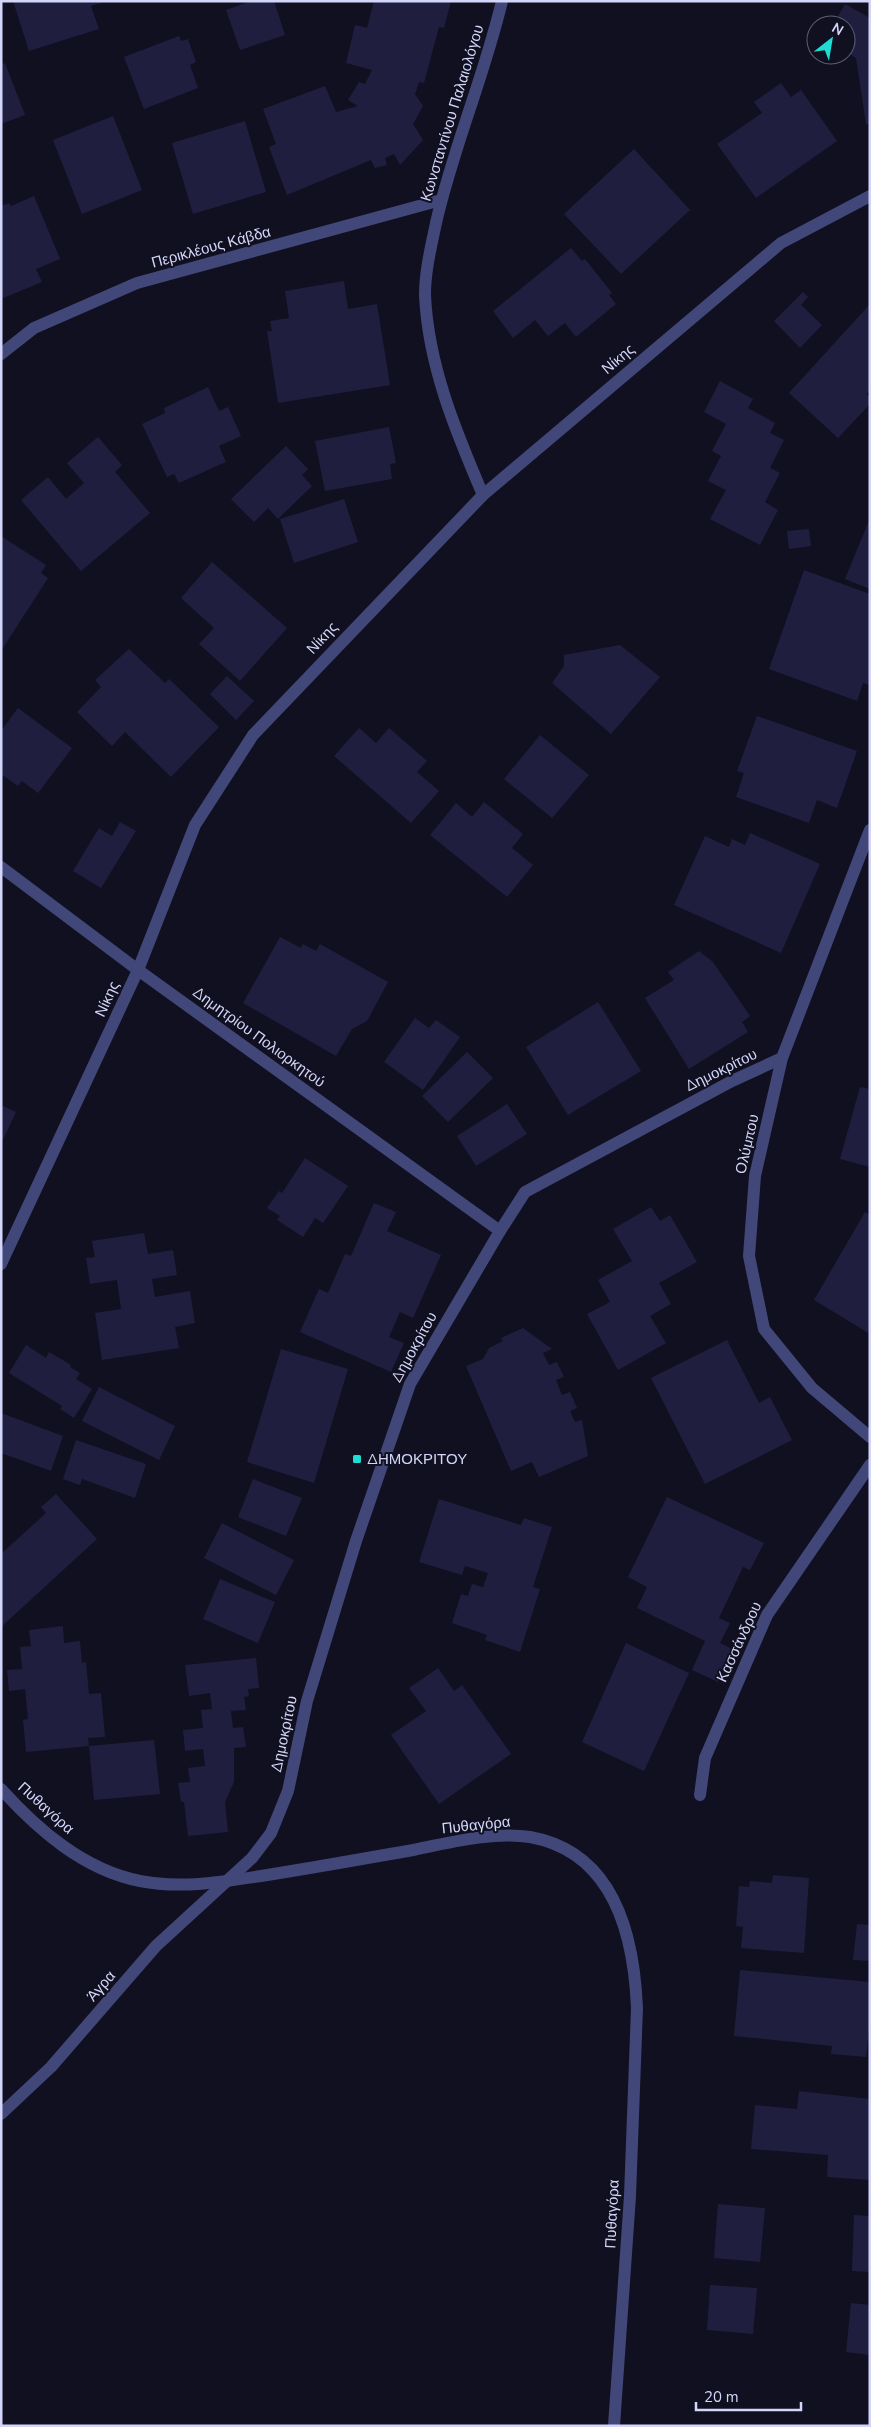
<svg xmlns="http://www.w3.org/2000/svg" width="871" height="2427" font-family="'Nunito Sans',sans-serif">
	<rect width="100%" height="100%" fill="#101020"/>
	<g fill="#201e3e">
		<polygon points="13,1 104,1 104,2 91,6 99,29 29,51"/>
		<polygon points="251,1 274,1 285,35 240,50 226,10"/>
		<polygon points="374,1 451,1 444,28 439,27 424,83 419,82 415,94 423,106 413,124 423,140 400,165 394,154 385,158 387,165 375,168 371,160 287,195 269,147 276,144 263,109 325,86 336,112 358,106 348,100 359,82 365,84 372,70 346,63 355,25 367,28"/>
		<polygon points="845,4 870,18 870,125 866,124 856,58 846,52 846,25 833,25"/>
		<polygon points="179,36 181,41 188,39 196,62 190,65 198,88 144,109 124,57"/>
		<polygon points="5,63 25,115 1,124 1,65"/>
		<polygon points="781,83 791,97 801,90 837,141 756,198 717,144 762,113 754,102"/>
		<polygon points="113,116 142,190 82,214 53,140"/>
		<polygon points="245,121 266,192 193,214 172,143"/>
		<polygon points="634,149 690,210 621,274 564,214"/>
		<polygon points="34,196 60,259 36,269 42,282 1,299 1,206 9,203 11,206"/>
		<polygon points="571,248 582,261 585,259 612,293 609,295 616,304 576,337 565,323 548,336 535,320 513,338 493,311"/>
		<polygon points="344,281 348,309 377,304 390,385 278,403 267,331 272,331 270,321 289,318 285,291"/>
		<polygon points="803,292 808,297 801,305 822,325 800,348 774,321"/>
		<polygon points="870,304 870,390 866,394 870,397 870,404 838,438 789,393"/>
		<polygon points="720,381 753,399 748,408 775,423 770,433 784,440 770,468 780,473 765,502 778,510 760,545 710,519 726,490 708,481 721,456 712,451 726,424 704,412"/>
		<polygon points="208,387 219,411 228,407 241,436 219,446 226,462 179,483 174,474 167,477 142,424 165,413 164,408"/>
		<polygon points="389,427 396,463 390,464 392,479 325,491 315,441"/>
		<polygon points="98,437 122,465 115,472 150,513 81,571 21,500 48,477 66,499 84,483 67,463"/>
		<polygon points="286,446 308,469 302,475 312,486 278,519 268,508 254,522 231,499"/>
		<polygon points="344,499 358,542 294,563 280,519"/>
		<polygon points="870,518 870,589 845,579"/>
		<polygon points="809,529 811,546 789,549 787,531"/>
		<polygon points="1,536 46,565 41,573 48,578 1,651"/>
		<polygon points="212,562 287,628 240,681 199,644 214,628 181,598"/>
		<polygon points="804,570 870,594 870,685 863,683 857,701 769,669"/>
		<polygon points="620,645 660,677 611,734 552,683 564,666 564,655"/>
		<polygon points="129,649 165,683 169,679 219,727 171,777 125,732 112,746 77,712 101,687 95,680"/>
		<polygon points="227,676 254,701 236,720 210,694"/>
		<polygon points="18,708 72,748 38,793 22,781 18,786 1,774 1,731"/>
		<polygon points="757,716 857,751 837,808 817,800 809,823 736,797 744,773 737,771"/>
		<polygon points="359,728 376,743 389,728 427,761 417,772 439,791 411,823 334,756"/>
		<polygon points="540,735 589,775 552,818 504,779"/>
		<polygon points="484,802 523,834 512,848 533,865 507,897 430,835 456,803 472,817"/>
		<polygon points="120,822 136,831 101,888 73,871 99,828 112,836"/>
		<polygon points="750,833 820,864 781,953 674,905 705,836 729,847 732,839 745,845"/>
		<polygon points="280,937 301,948 303,944 316,951 320,944 388,982 367,1021 352,1029 336,1056 243,1003"/>
		<polygon points="699,951 713,962 750,1016 742,1022 748,1032 689,1069 645,998 674,980 668,972"/>
		<polygon points="598,1002 641,1071 568,1115 526,1047"/>
		<polygon points="415,1018 429,1028 436,1020 460,1037 423,1090 384,1062"/>
		<polygon points="467,1052 493,1078 448,1122 422,1096"/>
		<polygon points="860,1087 870,1089 870,1167 840,1159"/>
		<polygon points="507,1104 527,1134 476,1166 457,1136"/>
		<polygon points="1,1105 16,1112 1,1144"/>
		<polygon points="305,1158 348,1186 323,1223 315,1218 303,1237 277,1220 280,1216 267,1208 279,1191 282,1193"/>
		<polygon points="374,1203 396,1212 387,1231 441,1255 413,1318 400,1312 389,1337 404,1343 391,1372 300,1332 319,1289 328,1293 345,1254 351,1256"/>
		<polygon points="651,1207 660,1221 670,1215 697,1262 659,1283 671,1304 650,1316 666,1343 618,1370 587,1314 610,1302 598,1280 632,1261 613,1229"/>
		<polygon points="865,1212 870,1215 870,1334 814,1300"/>
		<polygon points="144,1233 148,1254 173,1250 177,1275 152,1279 155,1297 190,1291 195,1323 175,1327 179,1348 102,1360 95,1313 121,1309 117,1280 90,1284 86,1258 95,1257 92,1241"/>
		<polygon points="523,1328 552,1349 543,1353 549,1365 557,1362 564,1377 556,1380 562,1395 570,1392 577,1408 570,1411 575,1422 582,1420 588,1456 539,1477 532,1462 511,1471 466,1366 483,1359 489,1348 503,1341 501,1338"/>
		<polygon points="727,1340 759,1403 770,1397 792,1440 705,1484 651,1378"/>
		<polygon points="26,1345 46,1358 49,1352 71,1365 70,1367 80,1373 76,1379 92,1389 74,1418 60,1409 62,1406 9,1373"/>
		<polygon points="281,1349 348,1369 314,1483 247,1462"/>
		<polygon points="99,1387 175,1426 159,1460 82,1421"/>
		<polygon points="1,1413 63,1436 51,1471 1,1453"/>
		<polygon points="76,1440 146,1464 135,1498 82,1479 80,1485 63,1479"/>
		<polygon points="253,1479 302,1498 286,1536 238,1517"/>
		<polygon points="56,1494 97,1539 1,1627 1,1554 46,1513 41,1507"/>
		<polygon points="667,1497 764,1543 750,1570 743,1567 719,1618 730,1623 720,1643 734,1650 718,1682 692,1670 705,1641 637,1608 647,1587 628,1577"/>
		<polygon points="439,1499 521,1525 524,1518 552,1527 533,1587 540,1589 520,1652 485,1640 487,1635 452,1623 461,1594 468,1596 472,1584 483,1587 488,1573 465,1566 462,1575 419,1562"/>
		<polygon points="222,1523 294,1560 276,1595 204,1558"/>
		<polygon points="220,1579 275,1602 258,1643 203,1619"/>
		<polygon points="63,1626 64,1643 80,1641 82,1663 86,1662 89,1694 101,1693 105,1737 88,1738 89,1746 26,1752 23,1720 28,1719 25,1689 9,1691 7,1670 22,1669 20,1647 31,1646 29,1630"/>
		<polygon points="626,1643 689,1673 644,1771 582,1742"/>
		<polygon points="256,1658 259,1688 248,1689 249,1696 244,1697 246,1710 231,1711 233,1728 243,1727 246,1747 234,1748 234,1782 225,1802 228,1832 188,1836 184,1802 181,1802 178,1783 190,1782 188,1768 205,1766 203,1749 185,1751 183,1730 203,1728 201,1710 212,1709 210,1693 189,1696 185,1665"/>
		<polygon points="438,1668 454,1691 462,1685 511,1754 439,1804 391,1735 426,1711 409,1688"/>
		<polygon points="154,1740 160,1794 94,1800 89,1746"/>
		<polygon points="773,1875 809,1878 804,1953 741,1948 743,1927 736,1926 739,1886 749,1887 750,1881 772,1883"/>
		<polygon points="857,1924 870,1925 870,1961 853,1960"/>
		<polygon points="740,1970 870,1982 870,2021 866,2057 831,2054 832,2046 734,2036"/>
		<polygon points="799,2091 870,2099 870,2180 827,2177 828,2155 751,2149 755,2105 797,2109"/>
		<polygon points="718,2204 765,2208 760,2262 714,2258"/>
		<polygon points="854,2215 870,2216 870,2272 852,2271"/>
		<polygon points="710,2285 757,2288 753,2334 707,2330"/>
		<polygon points="851,2303 870,2305 870,2355 846,2352"/>
	</g>
	<g fill="none" stroke-linecap="round" stroke-linejoin="round">
		<g stroke="#414779" stroke-width="12">
			<polyline points="1,354 34,328 137,283 441,200"/>
			<path d="M 483,495 C 456,432 428,365 425,295 C 425,271 431,247 436,223 C 453,148 484,77 502,1"/>
			<polyline points="870,830 782,1058 755,1176 749,1256 764,1329 812,1388 870,1437"/>
			<polyline points="1,867 138,970 500,1231"/>
			<polyline points="1,1264 138,970 195,825 253,735 483,495 781,243 870,196"/>
			<path d="M 1,1789 C 38,1830 84,1870 140,1881 C 180,1889 222,1882 261,1876 C 312,1868 362,1859 413,1850 C 447,1843 495,1831 530,1837 C 614,1852 634,1935 637,2008 L 630,2196 L 614,2426"/>
			<polyline points="700,1795 705,1758 767,1615 870,1465"/>
			<polyline points="1,2114 51,2067 156,1946 252,1858 271,1833 288,1791 307,1701 356,1541 410,1384 500,1231 525,1192 732,1081 782,1058"/>
		</g>
	</g>
	<rect fill="#1ddcd4" stroke="#101020" stroke-width="2" x="352" y="1454" width="10" height="10" rx="2.5"/>
	<g text-anchor="middle" dominant-baseline="central" stroke-width="4" stroke-linejoin="round" paint-order="stroke">
		<g font-size="15" fill="#d4d6f9" stroke="#101020">
			<text transform="translate(452 113) rotate(-73)">Κωνσταντίνου Παλαιολόγου</text>
			<text transform="translate(211 247) rotate(-15)">Περικλέους Κάβδα</text>
			<text transform="translate(618 359) rotate(-40)">Νίκης</text>
			<text transform="translate(322 638) rotate(-47)">Νίκης</text>
			<text transform="translate(107 999) rotate(-65)">Νίκης</text>
			<text transform="translate(259 1037) rotate(36)">Δημητρίου Πολιορκητού</text>
			<text transform="translate(721 1070) rotate(-26)">Δημοκρίτου</text>
			<text transform="translate(747 1144) rotate(-77)">Ολύμπου</text>
			<text transform="translate(414 1347) rotate(-61)">Δημοκρίτου</text>
			<text transform="translate(739 1642) rotate(-65)">Κασσάνδρου</text>
			<text transform="translate(284 1734) rotate(-78)">Δημοκρίτου</text>
			<text transform="translate(46 1808) rotate(42)">Πυθαγόρα</text>
			<text transform="translate(476 1825) rotate(-6)">Πυθαγόρα</text>
			<text transform="translate(101 1986) rotate(-49)">Άγρα</text>
			<text transform="translate(612 2214) rotate(-87)">Πυθαγόρα</text>
		</g>
		<g font-size="15" fill="#d4d6f9" stroke="#101020" text-anchor="start">
			<text x="367" y="1459">ΔΗΜΟΚΡΙΤΟΥ</text>
		</g>
	</g>
	<rect width="871" height="2427" fill="none" stroke="#d4d6f9" stroke-width="5"/>
	<g transform="translate(831 40) rotate(31)"><circle r="24" fill="#101020" stroke="#5e5f77"/>
	<path d="M0-4L9 19L0 12L-9 19Z" fill="#1ddcd4"/>
	<text y="-8" font-size="14" font-weight="bold" text-anchor="middle" fill="#d4d6f9">N</text>
	</g>
	<path d="M696 2402v8h105v-8" fill="none" stroke="#d4d6f9" stroke-width="2.5"/>
	<text x="704" y="2402" font-size="15" fill="#d4d6f9" stroke="#101020" stroke-width="4" paint-order="stroke">20 m</text>
</svg>
